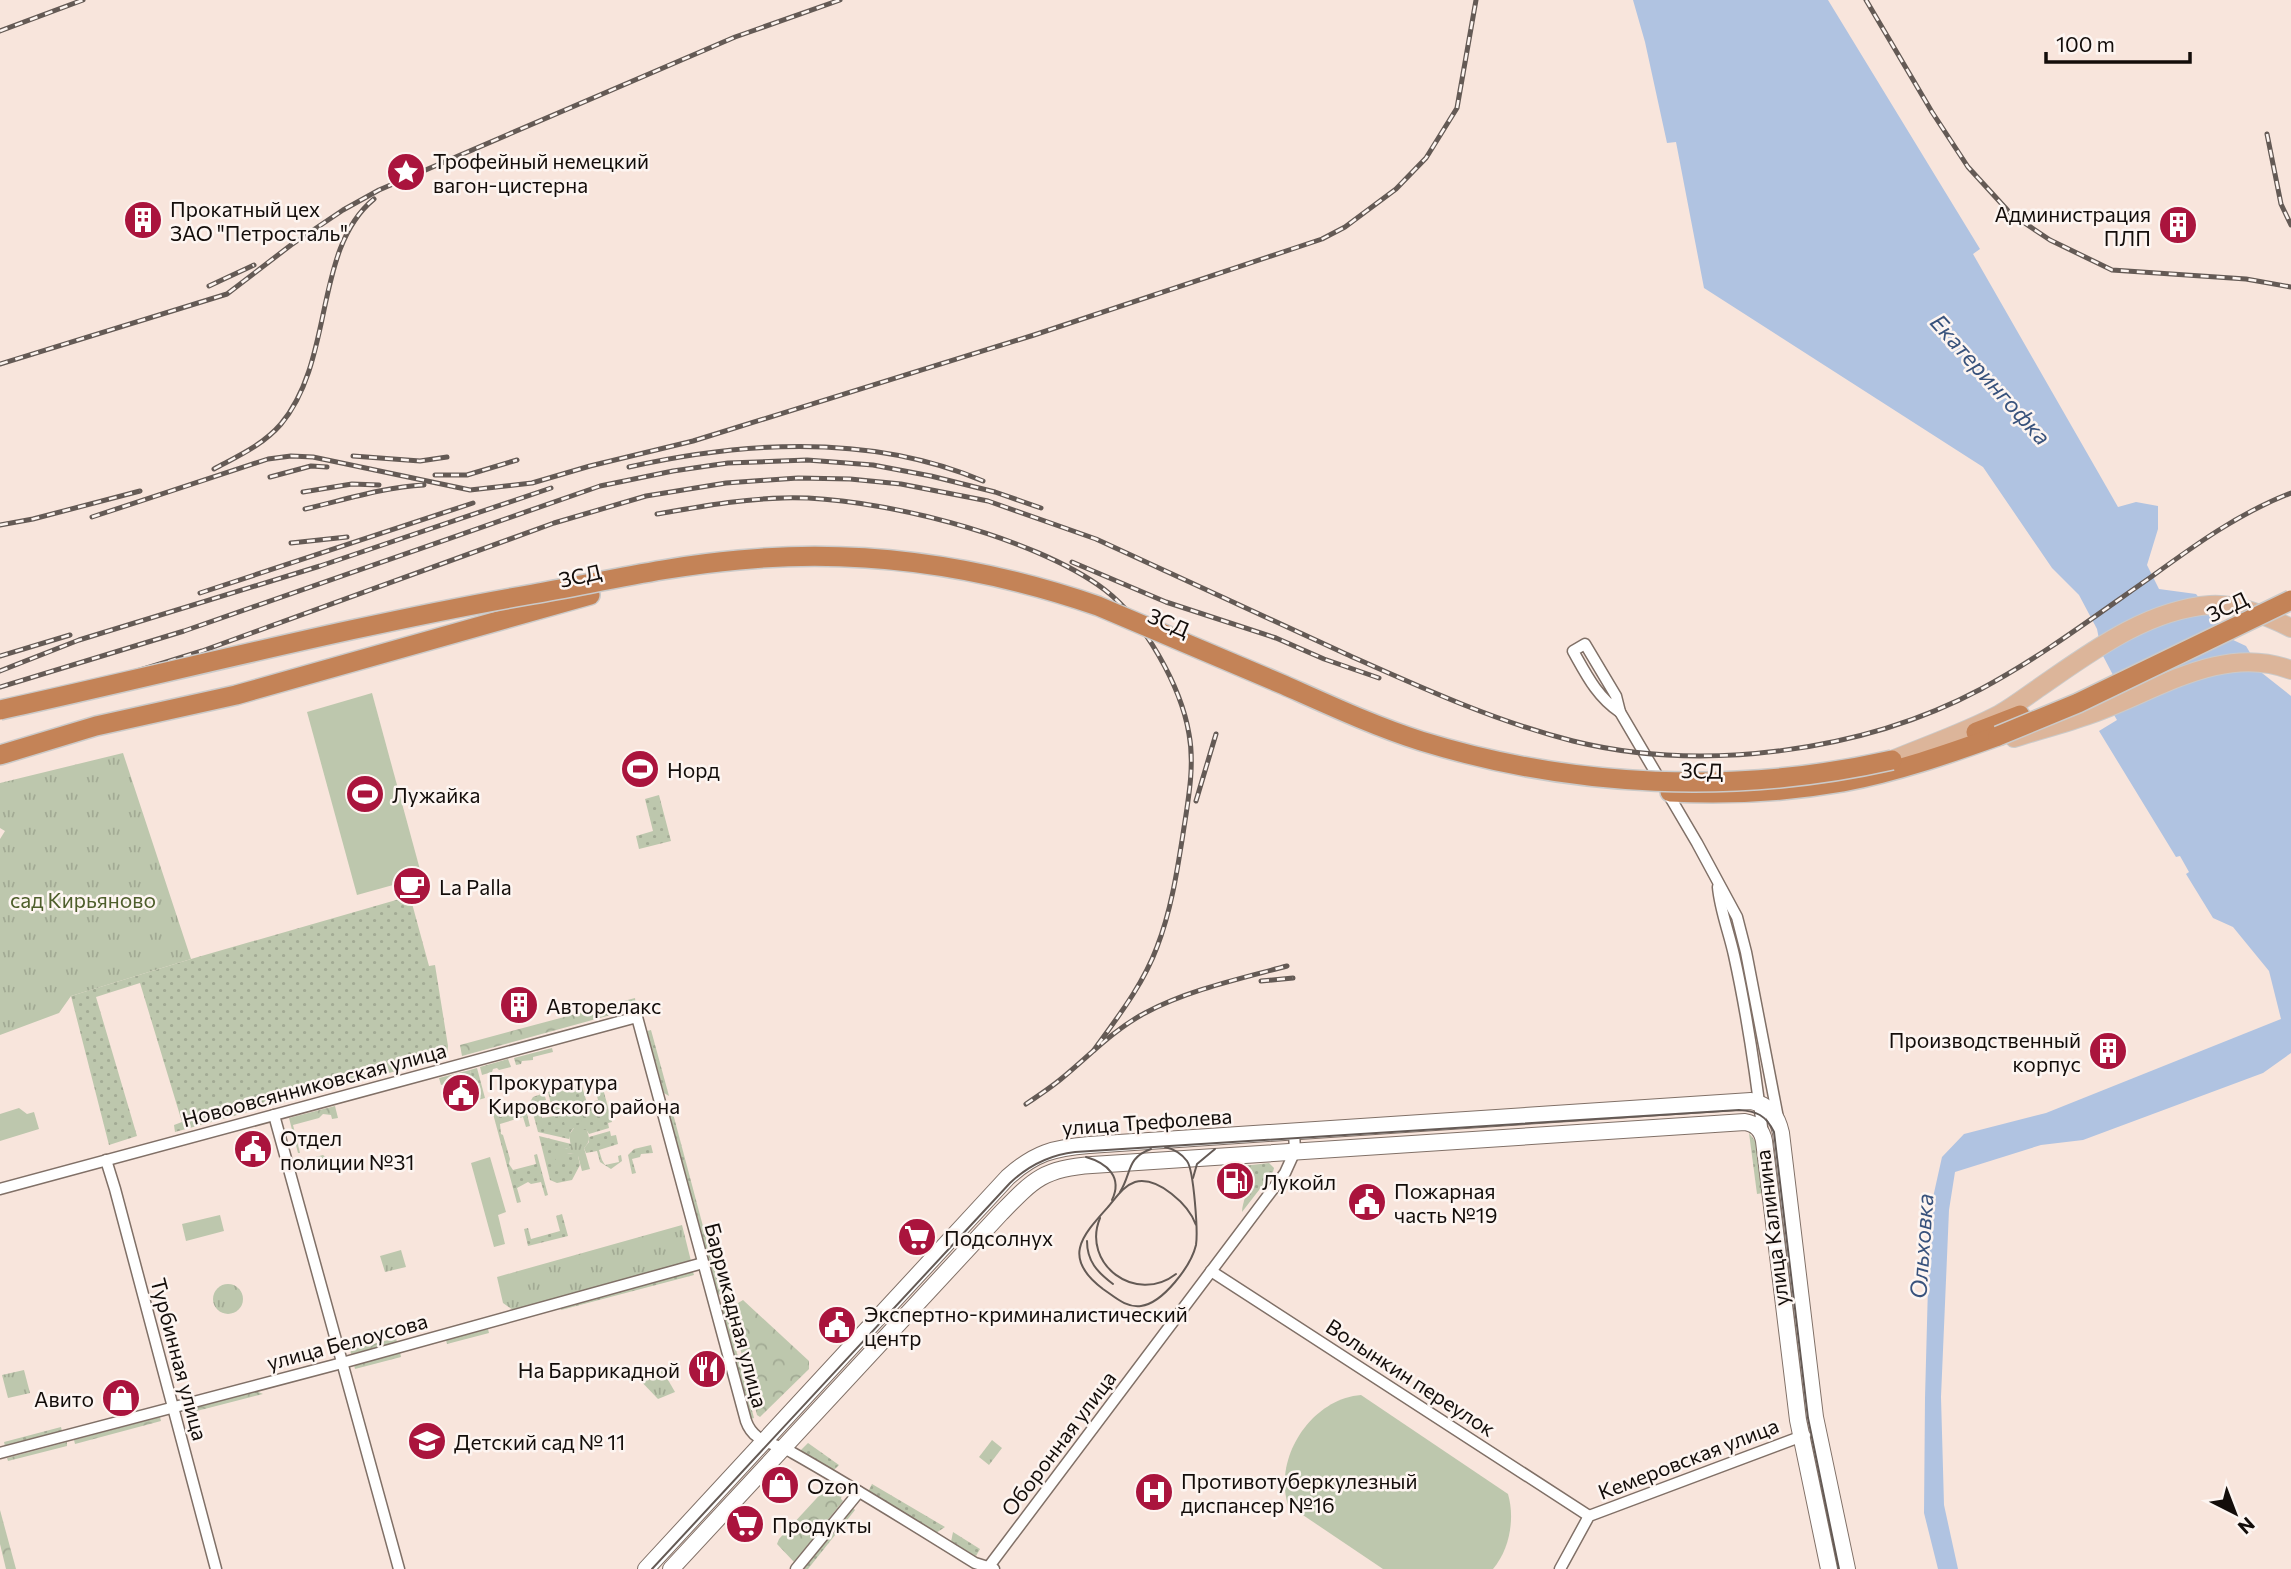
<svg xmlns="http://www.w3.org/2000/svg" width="2291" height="1569" font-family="Commissioner,sans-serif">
	<defs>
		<pattern id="grass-dots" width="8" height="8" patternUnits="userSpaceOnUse" patternTransform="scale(1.75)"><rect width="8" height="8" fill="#bdc7ad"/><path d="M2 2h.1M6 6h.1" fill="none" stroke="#a2aa94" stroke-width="1.8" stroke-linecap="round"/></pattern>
		<pattern id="forest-crowns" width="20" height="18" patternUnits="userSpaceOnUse" patternTransform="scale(1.75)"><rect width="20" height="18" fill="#bdc7ad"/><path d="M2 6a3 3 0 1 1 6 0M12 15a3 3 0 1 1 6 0" fill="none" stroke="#a2aa94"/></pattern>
		<pattern id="park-tufts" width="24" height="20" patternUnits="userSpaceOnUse" patternTransform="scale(1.75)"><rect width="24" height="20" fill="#bdc7ad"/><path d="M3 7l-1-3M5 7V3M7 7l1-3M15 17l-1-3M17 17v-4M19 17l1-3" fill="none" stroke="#a2aa94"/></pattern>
	</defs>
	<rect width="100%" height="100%" fill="#f8e5dc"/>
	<g fill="url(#grass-dots)">
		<polygon points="659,795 671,841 639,849 636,836 653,831 645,799"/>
		<polygon points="410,896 429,966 435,965 448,1046 447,1057 175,1132 174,1125 182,1122 140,983 96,997 137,1136 109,1145 71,996 191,959"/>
		<polygon points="651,1030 669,1096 664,1093 647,1031"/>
		<polygon points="477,1068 485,1098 475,1101 469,1079 472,1078 470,1070"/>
		<polygon points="596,1079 602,1085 612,1122 608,1123 609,1128 589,1134 587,1131 574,1128 571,1131 569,1139 538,1132 530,1102 533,1097 544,1093 546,1100 538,1103 542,1118 554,1116 548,1092 561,1088 562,1091 557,1092 573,1088 565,1090 564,1087 581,1083 587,1103 598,1100 595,1088 588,1089 586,1081"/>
		<polygon points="515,1101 520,1101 525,1106 530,1126 526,1127 523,1117 500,1124 501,1134 503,1135 510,1159 509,1164 513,1170 536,1164 534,1155 537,1154 548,1195 545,1196 541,1182 531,1184 528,1182 517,1188 521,1202 517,1203 492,1110 496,1106 500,1117 520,1112"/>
		<polygon points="671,1106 721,1294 717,1295 668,1111"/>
		<polygon points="610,1131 611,1136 616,1135 618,1144 599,1150 602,1160 605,1165 619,1162 618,1156 621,1155 622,1161 611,1169 600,1162 597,1151 586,1153 584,1148 589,1142 589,1137"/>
		<polygon points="1749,1133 1756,1142 1763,1193 1757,1194"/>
		<polygon points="539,1136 571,1144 572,1147 565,1149 567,1154 573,1153 578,1156 580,1165 572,1180 557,1183 550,1180"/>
		<polygon points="651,1145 653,1153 641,1154 640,1157 632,1159 636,1173 632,1174 628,1155 634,1149"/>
		<polygon points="323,1155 328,1159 325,1164 303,1170 301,1161"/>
		<path d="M 1269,1163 L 1274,1168 L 1273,1172 L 1242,1212 C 1242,1197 1258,1179 1243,1166 Z"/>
		<polygon points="562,1214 568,1236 528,1246 524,1229 528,1228 531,1239 560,1231 556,1216"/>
		<polygon points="693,1272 694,1275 561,1310 560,1307"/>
		<polygon points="724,1304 754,1418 751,1419 720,1305"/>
		<polygon points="61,1427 62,1431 5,1446 4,1442"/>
		<polygon points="808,1443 839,1465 833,1471 800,1451"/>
		<polygon points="872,1484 945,1527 936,1533 868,1492"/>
		<polygon points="853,1508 855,1510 808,1569 804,1569"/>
		<polygon points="953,1532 980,1549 976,1556 951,1542"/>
	</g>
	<g fill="url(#forest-crowns)">
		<polygon points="635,998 636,1008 462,1056 460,1045"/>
		<polygon points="552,1048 553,1052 533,1057 533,1060 522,1061 521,1064 516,1065 514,1058"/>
		<polygon points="508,1059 511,1067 499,1070 497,1068 493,1069 492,1072 482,1075 480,1067"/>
		<polygon points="470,1070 472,1078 441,1085 439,1078"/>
		<polygon points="335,1106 338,1118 332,1119 331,1115 323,1114 319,1118 293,1125 300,1153 298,1153 289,1118"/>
		<polygon points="743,1300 809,1361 809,1369 760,1417 757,1415 730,1308"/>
		<polygon points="488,1329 489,1333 447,1344 446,1340"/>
		<polygon points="396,1338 397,1342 351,1354 350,1350"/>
		<polygon points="400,1352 401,1357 355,1369 354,1365"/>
		<polygon points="256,1391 263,1394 189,1413 188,1409"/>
		<polygon points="160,1417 161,1421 75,1444 74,1440"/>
		<polygon points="67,1442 67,1446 8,1461 7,1458"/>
		<polygon points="832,1486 842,1493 841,1499 843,1501 794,1562 777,1544 779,1539 827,1487"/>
		<polygon points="0,1510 16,1569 6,1569 0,1544"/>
	</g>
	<g fill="url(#park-tufts)">
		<polygon points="123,753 191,959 71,996 59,1013 0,1035 0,839 5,831 0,828 0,783"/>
		<path d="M 579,1127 L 587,1131 C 590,1138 590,1142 584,1148 L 590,1169 L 582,1171 L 578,1156 L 574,1157 L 573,1153 L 567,1154 L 561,1160 L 556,1160 L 551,1153 L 557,1147 L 565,1149 L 571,1147 L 569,1135 L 574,1128 Z"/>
		<polygon points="682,1225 691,1261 513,1310 503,1303 497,1277"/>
		<polygon points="401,1250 406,1267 385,1272 380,1256"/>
		<circle cx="228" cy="1299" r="15"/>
		<polygon points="660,1366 675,1392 658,1399 635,1375"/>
		<polygon points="24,1370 30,1393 8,1398 2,1375"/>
		<polygon points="992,1440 1002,1448 989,1465 979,1457"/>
	</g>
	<g fill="#bdc7ad">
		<polygon points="372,693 422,877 357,895 307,712"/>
		<polygon points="574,1088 582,1122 565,1126 557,1092"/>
		<polygon points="19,1108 27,1114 34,1112 39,1129 0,1141 0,1114"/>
		<polygon points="490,1157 506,1212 498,1215 505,1244 494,1247 471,1163"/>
		<polygon points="220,1215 224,1231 186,1241 182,1224"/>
		<path d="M 1361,1395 L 1508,1494 C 1515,1518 1510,1549 1493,1569 L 1383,1569 L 1288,1505 C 1273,1458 1311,1399 1361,1395 Z"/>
	</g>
	<polygon fill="#b0c3e1" points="1633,0 1828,0 1980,249 1973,254 2118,507 2136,502 2158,506 2158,529 2147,565 2159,589 2196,594 2231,639 2246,646 2262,673 2291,696 2291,1053 2263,1073 2083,1140 2041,1145 1955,1172 1949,1210 1941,1397 1944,1505 1958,1569 1938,1569 1924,1513 1925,1398 1930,1211 1942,1157 1964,1134 2046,1113 2281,1019 2269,971 2233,927 2213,918 2186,874 2189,872 2180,856 2176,857 2099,731 2117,720 2111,710 2124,696 2102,654 2097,629 2079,595 2052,568 1983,467 1704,288 1676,142 1667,143 1645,42"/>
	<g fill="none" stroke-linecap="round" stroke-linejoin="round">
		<defs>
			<g id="street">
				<path d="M 1585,644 L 1616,696 L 1620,712 C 1597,697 1586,674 1573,651 Z"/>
				<polyline points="1620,712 1697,843 1737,917 1746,952 1778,1118"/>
				<path d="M 1718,887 C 1720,910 1729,932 1734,955 C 1747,1014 1756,1075 1763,1135"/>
				<polyline points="274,1115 399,1569"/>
				<polyline points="106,1160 115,1189 216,1569"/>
				<path d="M 0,1189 L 637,1017 L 746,1421 C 754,1444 775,1442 793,1453 C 855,1488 915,1526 975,1563 L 994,1569"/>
				<polyline points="1211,1271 1589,1516"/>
				<polyline points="0,1453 342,1363 703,1263"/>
				<polyline points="796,1569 859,1492"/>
				<polyline points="987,1569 1285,1173 1295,1151 1294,1132"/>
				<polyline points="1560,1569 1589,1516 1805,1435"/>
			</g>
			<g id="secondary">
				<path d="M 646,1569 L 1008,1177 C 1035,1153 1053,1148 1089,1145 L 1751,1101 C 1769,1105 1777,1115 1781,1133 L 1815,1417 L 1847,1569"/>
				<path d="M 671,1569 L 1001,1213 C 1033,1180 1044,1168 1092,1165 L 1745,1122 C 1756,1124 1762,1130 1764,1141 L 1798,1420 L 1829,1569"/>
			</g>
			<g id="primary">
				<path d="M 2014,738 C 2039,730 2066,723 2091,714 C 2155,692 2222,643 2291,670"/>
				<path d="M 1892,760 C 1928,745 1966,732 2000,714 C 2014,706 2027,696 2040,687 C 2091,652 2146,610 2210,605 C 2237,603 2267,616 2291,628"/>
			</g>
			<g id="highway">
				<polyline points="1976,732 2020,715"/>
				<polyline points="0,755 96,726 236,695 590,595"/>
				<path d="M 1670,792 C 1728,795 1786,792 1843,782 C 1896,772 1948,754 1998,736"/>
			</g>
		</defs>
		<use href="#street" stroke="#807067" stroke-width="13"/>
		<use href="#secondary" stroke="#807067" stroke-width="18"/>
		<use href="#primary" stroke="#cbcac9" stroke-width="20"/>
		<use href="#highway" stroke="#cbcac9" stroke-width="22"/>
		<use href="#street" stroke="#fff" stroke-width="10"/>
		<use href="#secondary" stroke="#fff" stroke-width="16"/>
		<use href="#primary" stroke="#dcb59a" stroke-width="18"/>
		<use href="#highway" stroke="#c48357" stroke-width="19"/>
		<g stroke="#645a55" stroke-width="2">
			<path d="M 1165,1147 C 1174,1149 1181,1153 1187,1161 C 1194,1171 1198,1232 1196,1245 C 1191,1266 1163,1303 1141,1306 C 1126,1308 1115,1297 1103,1289 C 1062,1258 1081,1237 1108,1207 C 1116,1198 1123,1186 1135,1182 C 1158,1176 1189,1205 1196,1225"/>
			<path d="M 1086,1157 C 1107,1163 1123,1177 1112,1200"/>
			<polyline points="1193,1178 1197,1164 1215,1149"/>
			<path d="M 1120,1192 C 1132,1173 1126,1158 1151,1149"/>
			<path d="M 1100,1218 C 1081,1264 1136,1305 1176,1274"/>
			<path d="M 1087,1241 C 1087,1261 1097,1272 1113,1284"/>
			<path d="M 652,1569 L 1010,1183 C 1029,1165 1049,1155 1075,1152 L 1739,1110 C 1756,1111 1766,1115 1774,1132 L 1808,1418 L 1839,1569"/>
		</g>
		<defs>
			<g id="rail">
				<polyline points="1866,0 1932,112 1968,167 2011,214 2050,240 2112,270 2246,279 2291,287"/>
				<polyline points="0,31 83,0"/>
				<polyline points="2267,134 2281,204 2291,225"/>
				<polyline points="209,286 254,265"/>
				<polyline points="0,364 227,294 291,245 343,210 379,190 735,37 840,0"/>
				<polyline points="353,456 420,461 447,457"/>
				<path d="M 629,467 C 745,441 873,434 983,481"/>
				<path d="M 214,469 C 238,456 263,445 281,424 C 335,359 313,249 374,199"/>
				<polyline points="435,475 467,475 517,460"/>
				<polyline points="270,477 311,466 327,467"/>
				<polyline points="303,492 352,484 379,485"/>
				<path d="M 305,509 C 344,500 384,487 424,485"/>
				<path d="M 657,514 C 699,507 740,499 783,498 C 872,495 1034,536 1105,590 C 1144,620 1181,686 1189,734 C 1195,766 1188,801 1183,834 C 1177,872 1171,911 1157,947 C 1143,985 1117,1018 1094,1050"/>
				<polyline points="92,517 268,459 291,456 313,457 470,490 532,483 590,466 693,441 1034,335 1322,239 1345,227 1396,189 1426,158 1457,108 1476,0"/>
				<polyline points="0,525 33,519 140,491"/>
				<polyline points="291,543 347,537"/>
				<polyline points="1072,562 1166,602 1276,638 1324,659 1379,678"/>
				<polyline points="200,593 473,503"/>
				<polyline points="0,656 70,635"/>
				<polyline points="0,671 79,640 320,566 551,488"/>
				<polyline points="0,687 184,631 600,486 673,471 728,463 807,460 873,465 931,476 995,492 1041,508"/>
				<path d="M 0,713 L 202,651 L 554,523 L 646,496 L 726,483 L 798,478 L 850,479 L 901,484 L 988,501 L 1096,539 C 1179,577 1263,616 1346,654 C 1420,687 1494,721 1573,741 C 1702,773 1863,752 1981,689 C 2041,657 2095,616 2151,577 C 2195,545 2239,513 2291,493"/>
				<polyline points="1196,801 1216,734"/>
				<polyline points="1261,981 1293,978"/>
				<path d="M 1026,1104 C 1038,1096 1050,1088 1061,1079 C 1088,1057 1113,1030 1145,1013 C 1188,990 1239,979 1287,966"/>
			</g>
		</defs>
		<use href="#rail" stroke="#645a55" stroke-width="5"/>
		<use href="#rail" stroke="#fdf5f1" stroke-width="2.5" stroke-dasharray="8" stroke-linecap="butt"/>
		<defs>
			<g id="highway-bridge">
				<path d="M 0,710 C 178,671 354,625 533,594 C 601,582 669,566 739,560 C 861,548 982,566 1098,606 C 1160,632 1222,659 1284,685 C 1329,705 1374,726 1421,741 C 1573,788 1737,795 1892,760"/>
				<polyline points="1998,736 2078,703 2291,600"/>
			</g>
		</defs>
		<use href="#highway-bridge" stroke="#cbcac9" stroke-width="22" stroke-linecap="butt"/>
		<use href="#highway-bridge" stroke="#c48357" stroke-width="19"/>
	</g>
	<defs>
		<symbol id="sight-disc" viewBox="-11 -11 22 22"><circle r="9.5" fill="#aa143d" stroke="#fdf5f1"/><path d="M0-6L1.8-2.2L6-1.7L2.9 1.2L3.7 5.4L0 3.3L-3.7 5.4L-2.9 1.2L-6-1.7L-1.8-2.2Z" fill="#fff"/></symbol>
		<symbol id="building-disc" viewBox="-11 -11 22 22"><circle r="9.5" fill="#aa143d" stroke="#fdf5f1"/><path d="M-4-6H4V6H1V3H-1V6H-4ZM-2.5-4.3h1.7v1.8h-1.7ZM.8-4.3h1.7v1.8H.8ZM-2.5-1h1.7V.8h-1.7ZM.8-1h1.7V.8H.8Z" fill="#fff"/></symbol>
		<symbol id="stadium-disc" viewBox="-11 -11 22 22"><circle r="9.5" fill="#aa143d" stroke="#fdf5f1"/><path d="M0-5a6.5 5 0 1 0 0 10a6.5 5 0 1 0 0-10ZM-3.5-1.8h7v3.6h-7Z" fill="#fff"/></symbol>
		<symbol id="cafe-disc" viewBox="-11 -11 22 22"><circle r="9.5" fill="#aa143d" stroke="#fdf5f1"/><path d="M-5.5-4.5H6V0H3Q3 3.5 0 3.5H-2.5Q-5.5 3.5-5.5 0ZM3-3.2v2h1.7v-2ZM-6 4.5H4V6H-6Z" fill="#fff"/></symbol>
		<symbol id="civic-disc" viewBox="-11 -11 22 22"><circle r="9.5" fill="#aa143d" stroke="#fdf5f1"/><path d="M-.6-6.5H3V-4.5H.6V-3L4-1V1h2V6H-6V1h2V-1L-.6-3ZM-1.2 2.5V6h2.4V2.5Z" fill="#fff"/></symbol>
		<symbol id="fuel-disc" viewBox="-11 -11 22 22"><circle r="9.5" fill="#aa143d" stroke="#fdf5f1"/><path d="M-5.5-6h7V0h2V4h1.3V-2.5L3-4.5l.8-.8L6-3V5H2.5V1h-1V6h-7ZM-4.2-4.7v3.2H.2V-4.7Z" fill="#fff"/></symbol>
		<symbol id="supermarket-disc" viewBox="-11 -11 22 22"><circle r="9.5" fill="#aa143d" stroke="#fdf5f1"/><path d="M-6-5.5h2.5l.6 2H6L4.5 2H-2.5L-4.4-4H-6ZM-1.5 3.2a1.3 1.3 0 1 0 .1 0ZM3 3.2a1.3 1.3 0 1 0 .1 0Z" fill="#fff"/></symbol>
		<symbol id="restaurant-disc" viewBox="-11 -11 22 22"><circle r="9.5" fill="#aa143d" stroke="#fdf5f1"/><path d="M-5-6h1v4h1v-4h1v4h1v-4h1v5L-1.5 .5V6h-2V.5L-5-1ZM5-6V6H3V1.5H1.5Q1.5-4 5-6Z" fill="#fff"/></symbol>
		<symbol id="shop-disc" viewBox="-11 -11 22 22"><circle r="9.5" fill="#aa143d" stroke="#fdf5f1"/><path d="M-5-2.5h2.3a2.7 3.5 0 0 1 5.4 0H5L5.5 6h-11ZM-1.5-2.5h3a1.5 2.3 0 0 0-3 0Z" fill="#fff"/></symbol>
		<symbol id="school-disc" viewBox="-11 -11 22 22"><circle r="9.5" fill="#aa143d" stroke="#fdf5f1"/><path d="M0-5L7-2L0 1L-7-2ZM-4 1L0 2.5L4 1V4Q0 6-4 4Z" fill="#fff"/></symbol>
		<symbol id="hospital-disc" viewBox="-11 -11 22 22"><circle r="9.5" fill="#aa143d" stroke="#fdf5f1"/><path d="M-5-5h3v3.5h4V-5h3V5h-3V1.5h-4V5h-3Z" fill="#fff"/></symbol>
	</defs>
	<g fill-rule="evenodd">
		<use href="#sight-disc" x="384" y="150" width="44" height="44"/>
		<use href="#building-disc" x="121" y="198" width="44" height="44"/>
		<use href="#building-disc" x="2156" y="203" width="44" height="44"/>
		<use href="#stadium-disc" x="618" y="747" width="44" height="44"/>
		<use href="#stadium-disc" x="343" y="772" width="44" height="44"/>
		<use href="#cafe-disc" x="390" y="864" width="44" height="44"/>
		<use href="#building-disc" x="497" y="983" width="44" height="44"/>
		<use href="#building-disc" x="2086" y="1029" width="44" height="44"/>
		<use href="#civic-disc" x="439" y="1071" width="44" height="44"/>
		<use href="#civic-disc" x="231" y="1127" width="44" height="44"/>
		<use href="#fuel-disc" x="1213" y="1159" width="44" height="44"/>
		<use href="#civic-disc" x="1345" y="1180" width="44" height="44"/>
		<use href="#supermarket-disc" x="895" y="1215" width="44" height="44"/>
		<use href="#civic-disc" x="815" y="1303" width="44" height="44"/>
		<use href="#restaurant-disc" x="685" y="1347" width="44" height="44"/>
		<use href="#shop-disc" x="99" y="1376" width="44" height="44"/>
		<use href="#school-disc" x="405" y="1419" width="44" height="44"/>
		<use href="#shop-disc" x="758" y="1463" width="44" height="44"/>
		<use href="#hospital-disc" x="1132" y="1470" width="44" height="44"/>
		<use href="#supermarket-disc" x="723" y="1502" width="44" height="44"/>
	</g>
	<g text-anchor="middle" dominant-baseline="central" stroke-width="5" stroke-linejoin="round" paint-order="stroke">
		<g font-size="21" fill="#130d0a" stroke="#fdf5f1" text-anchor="start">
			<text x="433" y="160">Трофейный немецкий<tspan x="433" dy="24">вагон-цистерна</tspan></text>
			<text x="170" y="208">Прокатный цех<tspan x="170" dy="24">ЗАО "Петросталь"</tspan></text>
			<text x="2151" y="213" text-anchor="end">Администрация<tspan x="2151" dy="24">ПЛП</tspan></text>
			<text x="667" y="769">Норд</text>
			<text x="392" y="794">Лужайка</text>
			<text x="439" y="886">La Palla</text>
			<text x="546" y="1005">Авторелакс</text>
			<text x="2081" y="1039" text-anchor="end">Производственный<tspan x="2081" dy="24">корпус</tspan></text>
			<text x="488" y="1081">Прокуратура<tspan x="488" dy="24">Кировского района</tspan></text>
			<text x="280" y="1137">Отдел<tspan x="280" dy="24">полиции №31</tspan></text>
			<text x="1262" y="1181">Лукойл</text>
			<text x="1394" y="1190">Пожарная<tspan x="1394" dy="24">часть №19</tspan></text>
			<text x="944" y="1237">Подсолнух</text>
			<text x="864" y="1313">Экспертно-криминалистический<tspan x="864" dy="24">центр</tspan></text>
			<text x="680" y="1369" text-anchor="end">На Баррикадной</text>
			<text x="94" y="1398" text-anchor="end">Авито</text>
			<text x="454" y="1441">Детский сад № 11</text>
			<text x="1181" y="1480">Противотуберкулезный<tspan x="1181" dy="24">диспансер №16</tspan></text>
			<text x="807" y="1485">Ozon</text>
			<text x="772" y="1524">Продукты</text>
		</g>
		<g font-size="21" fill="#130d0a" stroke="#fdf5f1">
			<text transform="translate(580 575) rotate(-13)">ЗСД</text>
			<text transform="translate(2227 606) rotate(-26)">ЗСД</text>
			<text transform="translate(1169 622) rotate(23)">ЗСД</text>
			<text transform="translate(1702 770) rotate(1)">ЗСД</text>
			<text transform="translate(314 1084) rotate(-15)">Новоовсянниковская улица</text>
			<text transform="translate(1147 1121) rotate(-4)">улица Трефолева</text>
			<text transform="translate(1771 1228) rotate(-97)">улица Калинина</text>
			<text transform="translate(737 1315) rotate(75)">Баррикадная улица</text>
			<text transform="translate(347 1341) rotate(-15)">улица Белоусова</text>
			<text transform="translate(180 1359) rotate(75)">Турбинная улица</text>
			<text transform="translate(1411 1377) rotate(33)">Волынкин переулок</text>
			<text transform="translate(1058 1443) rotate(-53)">Оборонная улица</text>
			<text transform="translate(1688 1458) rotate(-21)">Кемеровская улица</text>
		</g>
		<g font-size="21" fill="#4e5e2b" stroke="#fdf5f1">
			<text x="83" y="899">сад Кирьяново</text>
		</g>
		<g font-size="23" font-style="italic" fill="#38527c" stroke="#fdf5f1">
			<text transform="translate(1991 379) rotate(48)">Екатерингофка</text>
			<text transform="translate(1921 1246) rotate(-86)">Ольховка</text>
		</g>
	</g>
	<g transform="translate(2235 1513) rotate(138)" stroke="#fdf5f1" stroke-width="5" paint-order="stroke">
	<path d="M0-5L12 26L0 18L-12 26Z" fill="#130d0a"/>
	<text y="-10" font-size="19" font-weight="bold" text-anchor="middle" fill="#130d0a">N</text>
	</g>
	<path d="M2046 52v10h144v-10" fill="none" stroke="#130d0a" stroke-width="3.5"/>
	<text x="2056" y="52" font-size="21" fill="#130d0a" stroke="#fdf5f1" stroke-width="5" paint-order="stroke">100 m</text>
</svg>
